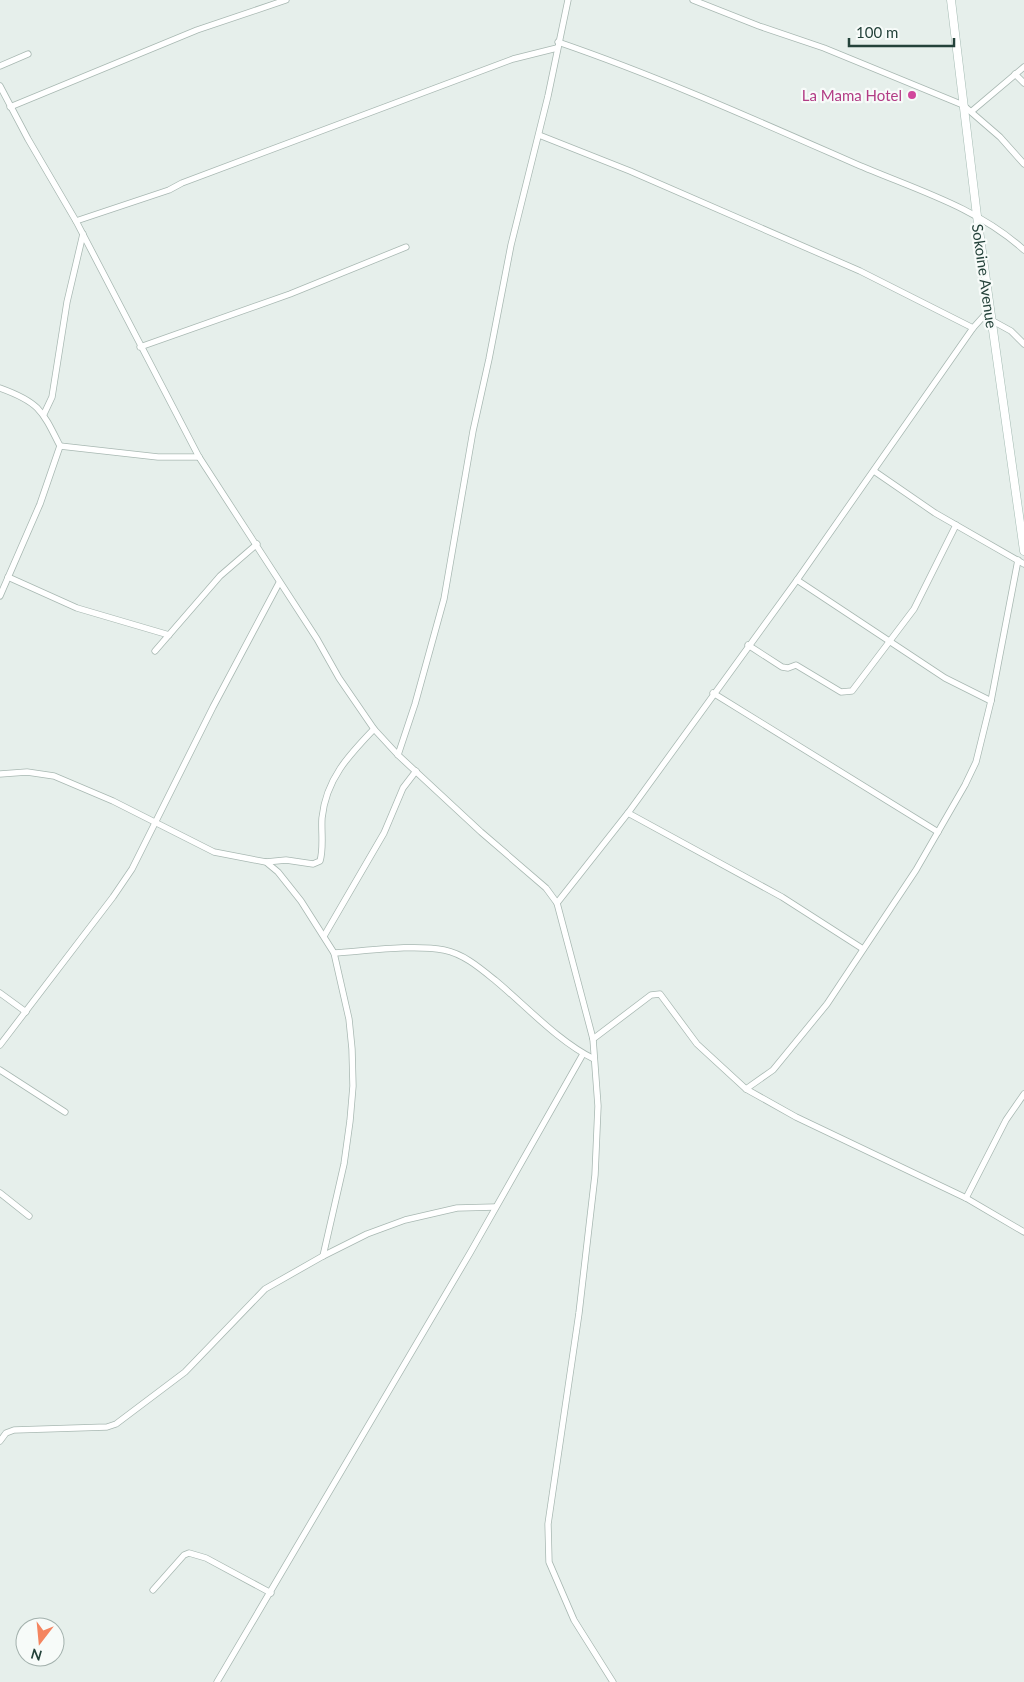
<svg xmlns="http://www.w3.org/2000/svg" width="1024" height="1682" font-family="Lato,sans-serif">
	<rect width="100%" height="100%" fill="#e6efeb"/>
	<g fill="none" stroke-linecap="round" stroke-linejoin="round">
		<defs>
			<g id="street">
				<polyline points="693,0 759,26 824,48 963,105 1000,137 1024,164"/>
				<path d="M 558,42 C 660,77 758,121 856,164 C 914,189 977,207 1024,250"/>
				<polyline points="0,66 28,54"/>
				<polyline points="1015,74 1024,83"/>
				<polyline points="0,86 28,139 76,221 199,457 317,639 339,678 374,729 398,755 481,832 546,888 557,903 593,1039 598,1106 595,1175 579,1313 548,1524 549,1562 574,1620 613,1682"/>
				<polyline points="10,107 197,30 286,0"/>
				<polyline points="972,111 1024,67"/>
				<polyline points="539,135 630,171 860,271 973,328"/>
				<polyline points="76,221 169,190 182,183 513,59 557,48"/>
				<polyline points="991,320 1011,331 1024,344"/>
				<polyline points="140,347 290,294 406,247"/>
				<path d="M 0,388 C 39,402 42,410 60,446 L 40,504 L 0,596"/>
				<polyline points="44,414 52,397 67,302 83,234"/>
				<polyline points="60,446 158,457 199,457"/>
				<polyline points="874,471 935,513 1024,564"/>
				<polyline points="8,577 77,608 169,635"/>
				<polyline points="797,580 945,678 991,701"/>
				<polyline points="748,645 782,667 788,668 796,665 841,692 852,691 914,609 956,525"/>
				<polyline points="155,651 220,576 257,544"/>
				<polyline points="713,693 938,832"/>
				<polyline points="398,755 415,704 444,599 473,431 489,359 511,245 548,96 568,0"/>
				<polyline points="0,774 27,772 54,776 113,801 214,852 266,862 278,872 301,901 334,953 349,1019 352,1049 353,1086 350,1121 344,1164 323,1256"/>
				<polyline points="628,813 782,897 863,949"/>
				<path d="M 266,862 L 286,860 L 313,864 L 320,861 C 324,848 321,831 322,818 C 326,779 349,755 374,729"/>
				<polyline points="557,903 628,813 797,580 973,328 990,309"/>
				<polyline points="324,936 384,833 403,788 416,771"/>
				<path d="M 334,953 C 366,951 414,944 444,950 C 464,954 480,968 496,981 C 526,1006 559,1042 594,1059"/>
				<polyline points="0,993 26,1012"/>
				<polyline points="593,1039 651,995 660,994 697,1044 746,1089 796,1117 966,1198 1024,1232"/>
				<polyline points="0,1045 113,897 132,869 213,707 279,583"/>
				<polyline points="0,1070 65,1112"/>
				<polyline points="746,1089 773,1070 827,1004 916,870 965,785 976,762 991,701 1018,560"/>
				<polyline points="0,1193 29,1216"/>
				<polyline points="966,1198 1006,1120 1024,1094"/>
				<polyline points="0,1441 6,1433 14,1430 107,1427 116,1424 185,1372 265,1289 323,1256 367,1234 405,1220 457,1208 495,1207"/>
				<polyline points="153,1590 184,1555 189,1553 206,1558 271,1593"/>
				<polyline points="217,1682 470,1253 583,1054"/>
			</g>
			<polyline id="secondary" points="951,0 977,216 1024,551"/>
		</defs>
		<use href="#street" stroke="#a8b8b2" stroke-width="7"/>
		<use href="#secondary" stroke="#a4bbb3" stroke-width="9"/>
		<use href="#street" stroke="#fff" stroke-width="5.5"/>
		<use href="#secondary" stroke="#fff" stroke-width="8"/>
	</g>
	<circle fill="#d1479c" stroke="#f7fbf9" stroke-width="2" cx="912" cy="95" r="5"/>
	<g text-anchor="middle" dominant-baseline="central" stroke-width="4.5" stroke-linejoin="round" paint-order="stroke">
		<g font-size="15" fill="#b23c85" stroke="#f7fbf9" text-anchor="end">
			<text x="902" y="95">La Mama Hotel</text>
		</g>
		<g font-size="15" fill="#24423a" stroke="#f7fbf9">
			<text transform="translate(985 276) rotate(82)">Sokoine Avenue</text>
		</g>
	</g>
	<g transform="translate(40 1642) rotate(196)"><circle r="24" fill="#f7fbf9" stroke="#a3b1ad"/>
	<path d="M0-4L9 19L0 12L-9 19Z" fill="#f4845f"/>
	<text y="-8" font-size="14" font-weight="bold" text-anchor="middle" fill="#24423a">N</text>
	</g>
	<path d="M849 38v8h105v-8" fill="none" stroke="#24423a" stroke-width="2.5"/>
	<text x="856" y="38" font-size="15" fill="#24423a" stroke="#f7fbf9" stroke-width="4" paint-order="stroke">100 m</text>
</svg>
